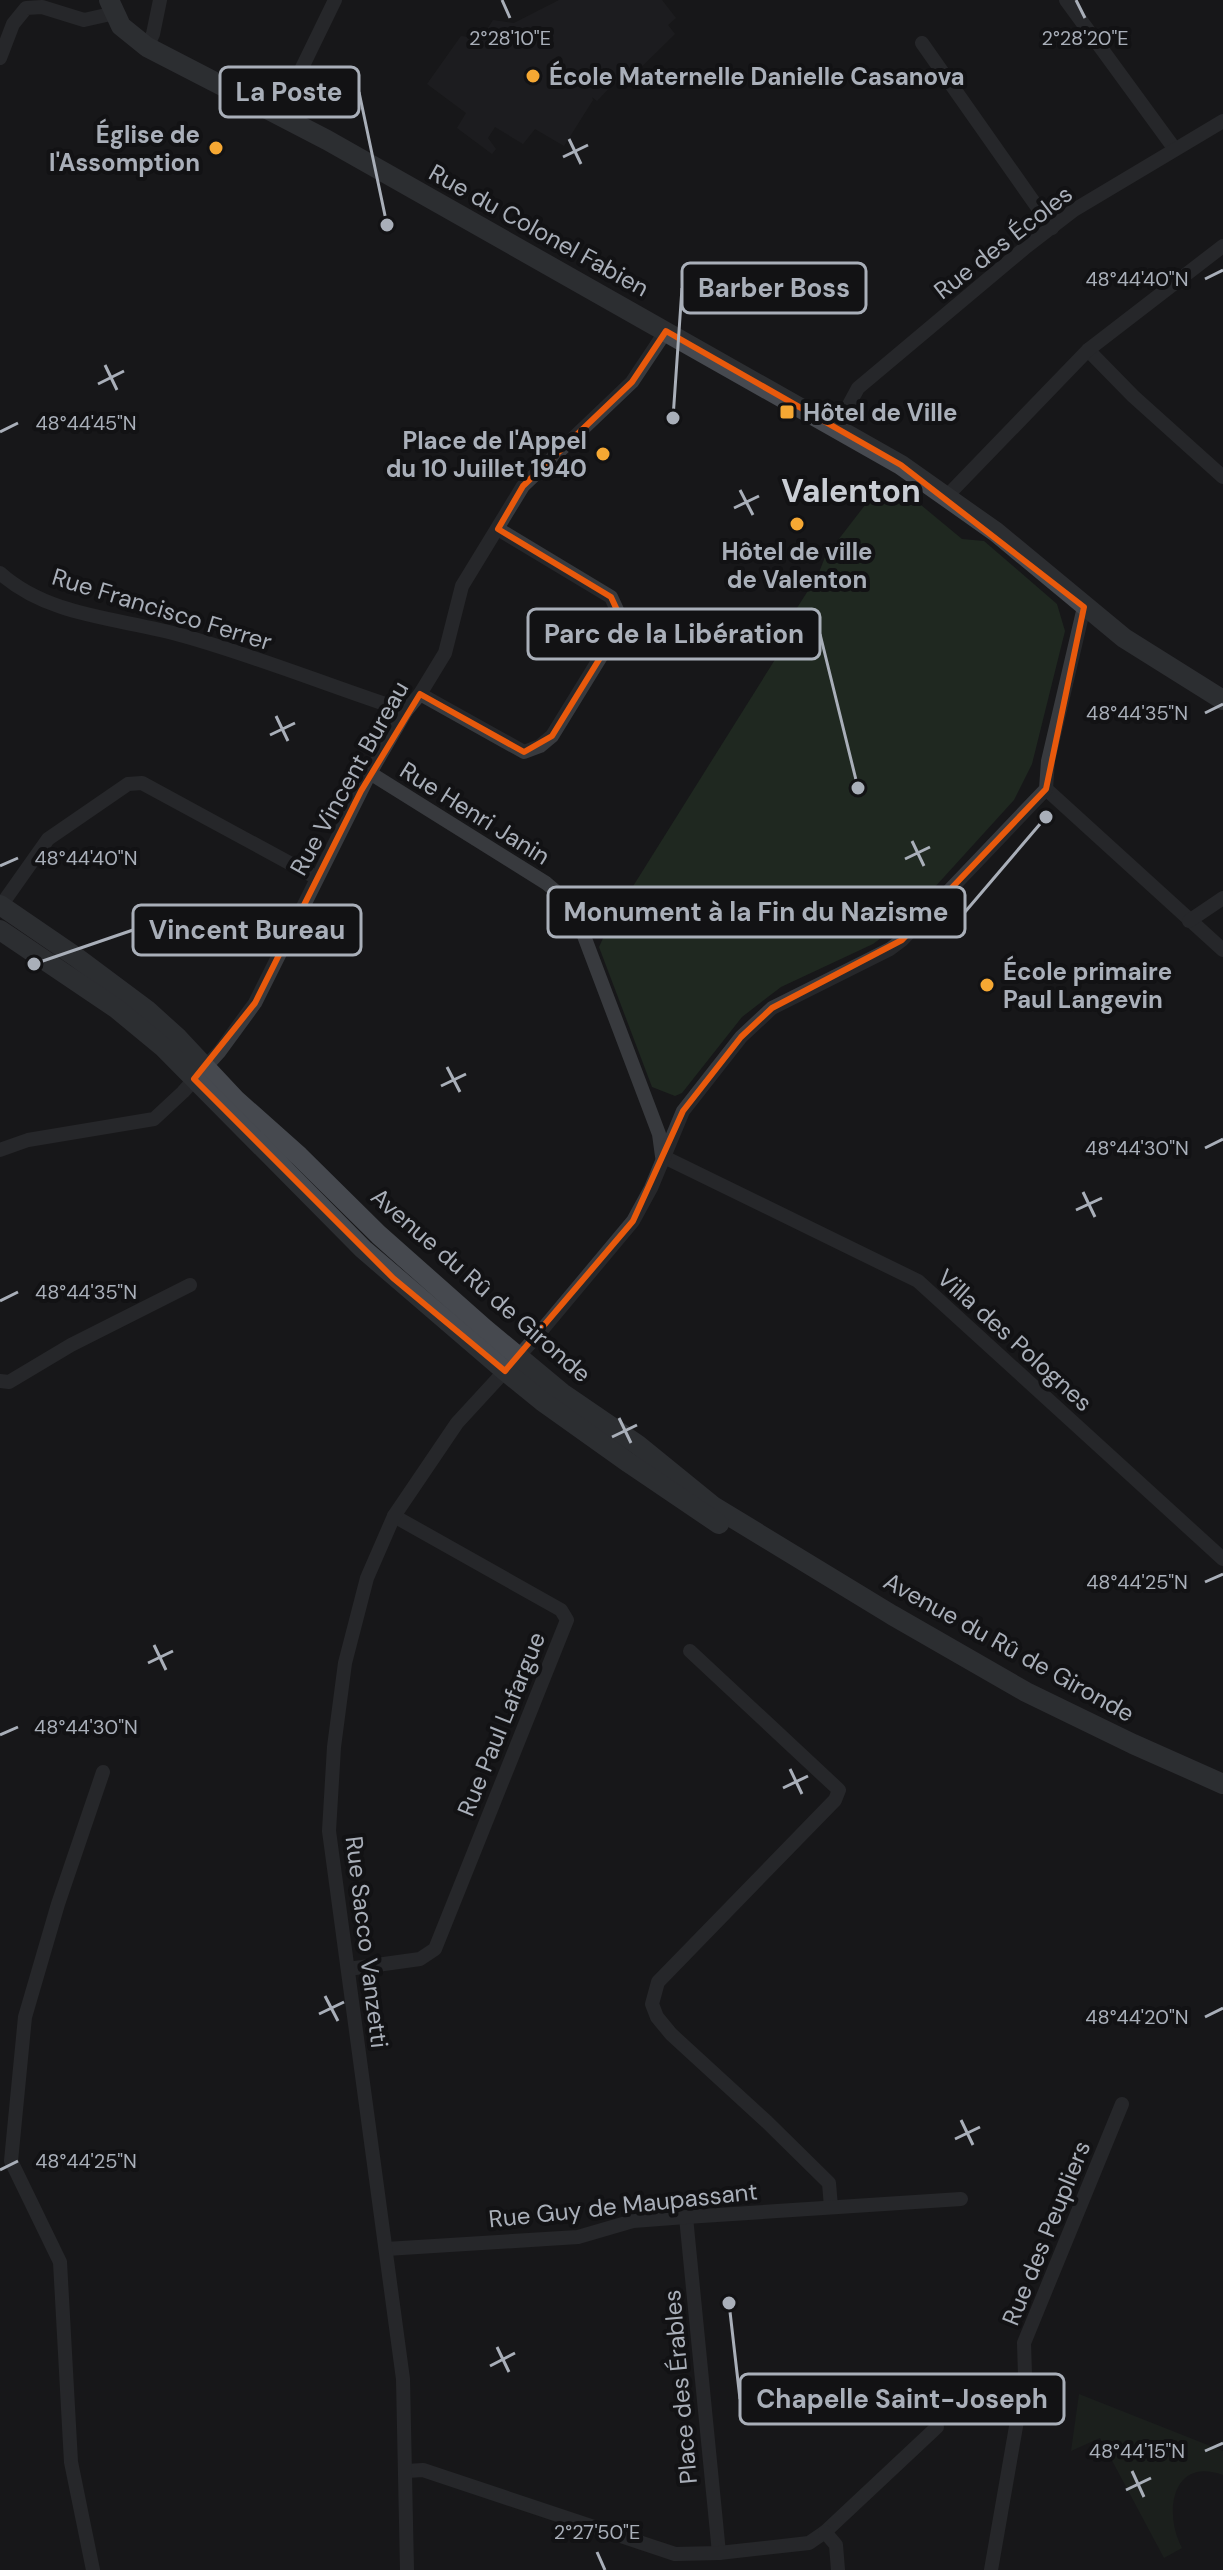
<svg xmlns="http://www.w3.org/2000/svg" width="1223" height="2570" font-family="'DM Sans',sans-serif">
	<rect width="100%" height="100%" fill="#171719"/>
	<polygon fill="#232326" points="559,0 662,0 676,18 668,25 675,34 621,87 615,82 597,101 592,97 593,100 564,146 535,129 523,144 495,127 488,138 496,149 492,154 457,128 466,113 427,84 461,36 481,39 493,20 514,23"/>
	<g fill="#1f2820">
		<polygon points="882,483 921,505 962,539 984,541 1057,604 1065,631 1032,764 1014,800 904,921 873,944 781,987 742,1017 682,1093 675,1096 652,1087 599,947 610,923 781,650 776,646 784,635 781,633 818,575 825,557"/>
		<path d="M 1079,2394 L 1223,2451 L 1223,2475 C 1172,2456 1163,2513 1182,2548 L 1164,2558 L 1100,2438 L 1071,2451 Z"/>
	</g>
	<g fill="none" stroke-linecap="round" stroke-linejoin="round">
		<g stroke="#383a3e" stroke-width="14">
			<polyline points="1066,0 1174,148"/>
			<polyline points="922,43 1052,228"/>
			<polyline points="147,47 153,34 160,0"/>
			<polyline points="0,58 13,24 26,8 42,7 84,20 115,13"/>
			<polyline points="279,115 335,0"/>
			<polyline points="1088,350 1133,396 1223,477"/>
			<polyline points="837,427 858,388 1026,247 1074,210 1223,121"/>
			<polyline points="947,496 1088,350 1223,246"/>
			<path d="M 0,573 C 50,618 123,618 184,636 C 259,657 332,687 406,711"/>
			<polyline points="420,694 524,752 540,746 552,736 616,632 617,610 611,597 498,529"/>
			<polyline points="370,773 546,883 566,900 578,920 659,1134 662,1156 918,1281 1223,1559"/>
			<polyline points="1046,789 1223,950"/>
			<polyline points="0,907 48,839 128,784 142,783 317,878"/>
			<polyline points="1189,921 1223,898"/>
			<polyline points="0,1150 28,1140 154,1119 183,1092 220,1051 255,1003 370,773 406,711 420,694 445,653 462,586 523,486 632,382 666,331"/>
			<polyline points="0,1381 9,1382 71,1345 190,1285"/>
			<polyline points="690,1651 839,1790 835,1800 658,1982 652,2004 657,2017 671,2034 767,2122 829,2183 831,2207"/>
			<polyline points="348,1969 420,1959 435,1949 567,1620 561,1610 394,1516"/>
			<polyline points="686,2217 719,2553"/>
			<polyline points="386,2249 578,2237 633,2221 686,2217 961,2199"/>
			<polyline points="407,2471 423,2470 675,2554 719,2553 809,2543 825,2532 937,2427"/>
			<polyline points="825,2532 836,2545 838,2570"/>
			<polyline points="93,2570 71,2462 60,2262 11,2161 25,2017 58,1904 103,1772"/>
			<polyline points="407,2570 403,2379 329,1831 334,1747 345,1663 367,1578 394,1516 457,1423 536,1337 633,1221 651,1188 683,1111 741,1037 772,1008 890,949 902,940 1046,789 1048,761 1084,607"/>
			<polyline points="991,2570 1025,2375 1024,2343 1122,2104"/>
		</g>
		<g stroke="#46494f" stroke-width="20">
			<polyline points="109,0 121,26 147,47 327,140 901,465 996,532 1124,638 1223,700"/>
			<polyline points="0,905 76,957 147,1010 178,1038 236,1100 299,1156 379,1235 485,1329 562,1393 638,1445 713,1506 892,1615 1026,1692 1133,1744 1223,1784"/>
			<polyline points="0,930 117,1009 163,1047 363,1249 505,1371 542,1401 629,1463 719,1524"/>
		</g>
	</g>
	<path d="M0 0H1223V2570H0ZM 666,331 L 901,465 L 1084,607 L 1046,789 L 902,940 L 772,1008 L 741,1037 L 683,1111 L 633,1221 L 505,1371 L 393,1278 L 194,1079 L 255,1003 L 361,791 L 420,694 L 524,752 L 552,736 L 616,632 L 617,610 L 611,597 L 498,529 L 523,486 L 632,382 Z" fill="#171719" fill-opacity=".55" fill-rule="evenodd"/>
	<path fill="none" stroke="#e8590c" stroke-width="6" stroke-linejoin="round" d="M 666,331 L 901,465 L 1084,607 L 1046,789 L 902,940 L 772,1008 L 741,1037 L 683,1111 L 633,1221 L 505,1371 L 393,1278 L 194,1079 L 255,1003 L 361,791 L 420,694 L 524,752 L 552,736 L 616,632 L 617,610 L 611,597 L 498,529 L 523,486 L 632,382 Z"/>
	<path fill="none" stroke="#a9afb9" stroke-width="3" d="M 502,0 L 510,18M 1076,0 L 1085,18M 569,139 L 581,164M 563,157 L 588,145M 1205,279 L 1223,270M 105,365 L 117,390M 98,384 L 124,371M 0,432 L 18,423M 740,490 L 753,515M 734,508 L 759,496M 1205,713 L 1223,704M 276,716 L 288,741M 270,735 L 295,723M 912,841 L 924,866M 905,859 L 930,847M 0,866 L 18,858M 447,1067 L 460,1092M 441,1086 L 466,1074M 1205,1148 L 1223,1139M 1083,1192 L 1095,1217M 1076,1210 L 1102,1198M 0,1301 L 18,1292M 619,1418 L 631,1443M 612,1437 L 637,1425M 1205,1582 L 1223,1574M 154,1645 L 166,1670M 148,1663 L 173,1651M 0,1735 L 18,1727M 790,1769 L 802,1794M 783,1788 L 808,1776M 325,1996 L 338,2021M 319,2014 L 344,2002M 1205,2017 L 1223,2008M 961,2120 L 973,2145M 955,2139 L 980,2127M 0,2170 L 18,2161M 497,2347 L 509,2372M 490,2366 L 515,2353M 1205,2451 L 1223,2443M 1132,2471 L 1144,2497M 1126,2490 L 1151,2478M 597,2552 L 605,2570"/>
	<g fill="#f6a833" stroke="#121214" stroke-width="3">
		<circle cx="533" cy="76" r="8"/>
		<circle cx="216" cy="148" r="8"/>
		<rect x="779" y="404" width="16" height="16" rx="4"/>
		<circle cx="603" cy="454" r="8"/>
		<circle cx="797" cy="524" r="8"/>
		<circle cx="987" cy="985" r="8"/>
	</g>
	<g text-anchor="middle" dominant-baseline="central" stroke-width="8" stroke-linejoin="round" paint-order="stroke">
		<g font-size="24" font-weight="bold" fill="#a9afb9" stroke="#121214" text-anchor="start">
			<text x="549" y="76">École Maternelle Danielle Casanova</text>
			<text x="200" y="134" text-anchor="end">Église de<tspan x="200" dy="28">l'Assomption</tspan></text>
			<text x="803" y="412">Hôtel de Ville</text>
			<text x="587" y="440" text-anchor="end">Place de l'Appel<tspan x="587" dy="28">du 10 Juillet 1940</tspan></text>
			<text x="797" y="551" text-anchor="middle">Hôtel de ville<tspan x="797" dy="28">de Valenton</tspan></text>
			<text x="1003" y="971">École primaire<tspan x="1003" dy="28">Paul Langevin</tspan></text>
		</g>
		<g font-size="24" fill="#a9afb9" stroke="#121214">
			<text transform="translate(539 230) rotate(29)">Rue du Colonel Fabien</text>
			<text transform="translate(1003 242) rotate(-38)">Rue des Écoles</text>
			<text transform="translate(162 609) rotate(17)">Rue Francisco Ferrer</text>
			<text transform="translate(349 778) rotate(-61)">Rue Vincent Bureau</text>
			<text transform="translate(475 813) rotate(32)">Rue Henri Janin</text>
			<text transform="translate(481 1285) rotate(41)">Avenue du Rû de Gironde</text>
			<text transform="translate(1015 1340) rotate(42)">Villa des Polognes</text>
			<text transform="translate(1009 1647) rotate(29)">Avenue du Rû de Gironde</text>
			<text transform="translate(501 1724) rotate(-68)">Rue Paul Lafargue</text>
			<text transform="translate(367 1942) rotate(83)">Rue Sacco Vanzetti</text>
			<text transform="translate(623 2205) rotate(-6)">Rue Guy de Maupassant</text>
			<text transform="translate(1046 2233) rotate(-68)">Rue des Peupliers</text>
			<text transform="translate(680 2387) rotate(-95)">Place des Érables</text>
		</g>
		<g font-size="32" font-weight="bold" fill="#caced5" stroke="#121214">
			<text x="851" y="491">Valenton</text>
		</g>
	</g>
	<g font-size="20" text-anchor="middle" fill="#a9afb9" stroke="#121214" stroke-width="8" stroke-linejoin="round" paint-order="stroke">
		<text x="510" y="45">2°28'10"E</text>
		<text x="1085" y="45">2°28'20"E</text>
		<text x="1137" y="286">48°44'40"N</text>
		<text x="86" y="430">48°44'45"N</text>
		<text x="1137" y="720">48°44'35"N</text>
		<text x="86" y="865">48°44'40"N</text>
		<text x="1137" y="1155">48°44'30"N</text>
		<text x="86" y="1299">48°44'35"N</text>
		<text x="1137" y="1589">48°44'25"N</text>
		<text x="86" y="1734">48°44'30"N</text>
		<text x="1137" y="2024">48°44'20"N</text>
		<text x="86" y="2168">48°44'25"N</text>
		<text x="1137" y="2458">48°44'15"N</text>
		<text x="597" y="2539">2°27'50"E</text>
	</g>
	<path fill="none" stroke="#a9afb9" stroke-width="3" d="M387 225L359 92M673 418L682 288M858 788L820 634M1046 817L965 912M34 964L133 930M729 2303L740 2399"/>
	<g fill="#a9afb9" stroke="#121214" stroke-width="3">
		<circle cx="387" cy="225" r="8"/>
		<circle cx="673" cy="418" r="8"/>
		<circle cx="858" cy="788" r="8"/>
		<circle cx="1046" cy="817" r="8"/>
		<circle cx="34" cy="964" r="8"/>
		<circle cx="729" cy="2303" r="8"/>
	</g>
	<g fill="#121214" stroke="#a9afb9" stroke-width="3">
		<rect x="220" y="67" width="139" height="50" rx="8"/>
		<rect x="682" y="263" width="184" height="50" rx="8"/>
		<rect x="528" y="609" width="292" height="50" rx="8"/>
		<rect x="548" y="887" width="417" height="50" rx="8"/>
		<rect x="133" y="905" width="228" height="50" rx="8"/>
		<rect x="740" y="2374" width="324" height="50" rx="8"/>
	</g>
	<g font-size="26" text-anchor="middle" font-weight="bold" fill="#a9afb9">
		<text x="289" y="101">La Poste</text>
		<text x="774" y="297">Barber Boss</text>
		<text x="674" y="643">Parc de la Libération</text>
		<text x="756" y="921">Monument à la Fin du Nazisme</text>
		<text x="247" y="939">Vincent Bureau</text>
		<text x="902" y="2408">Chapelle Saint-Joseph</text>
	</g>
</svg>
